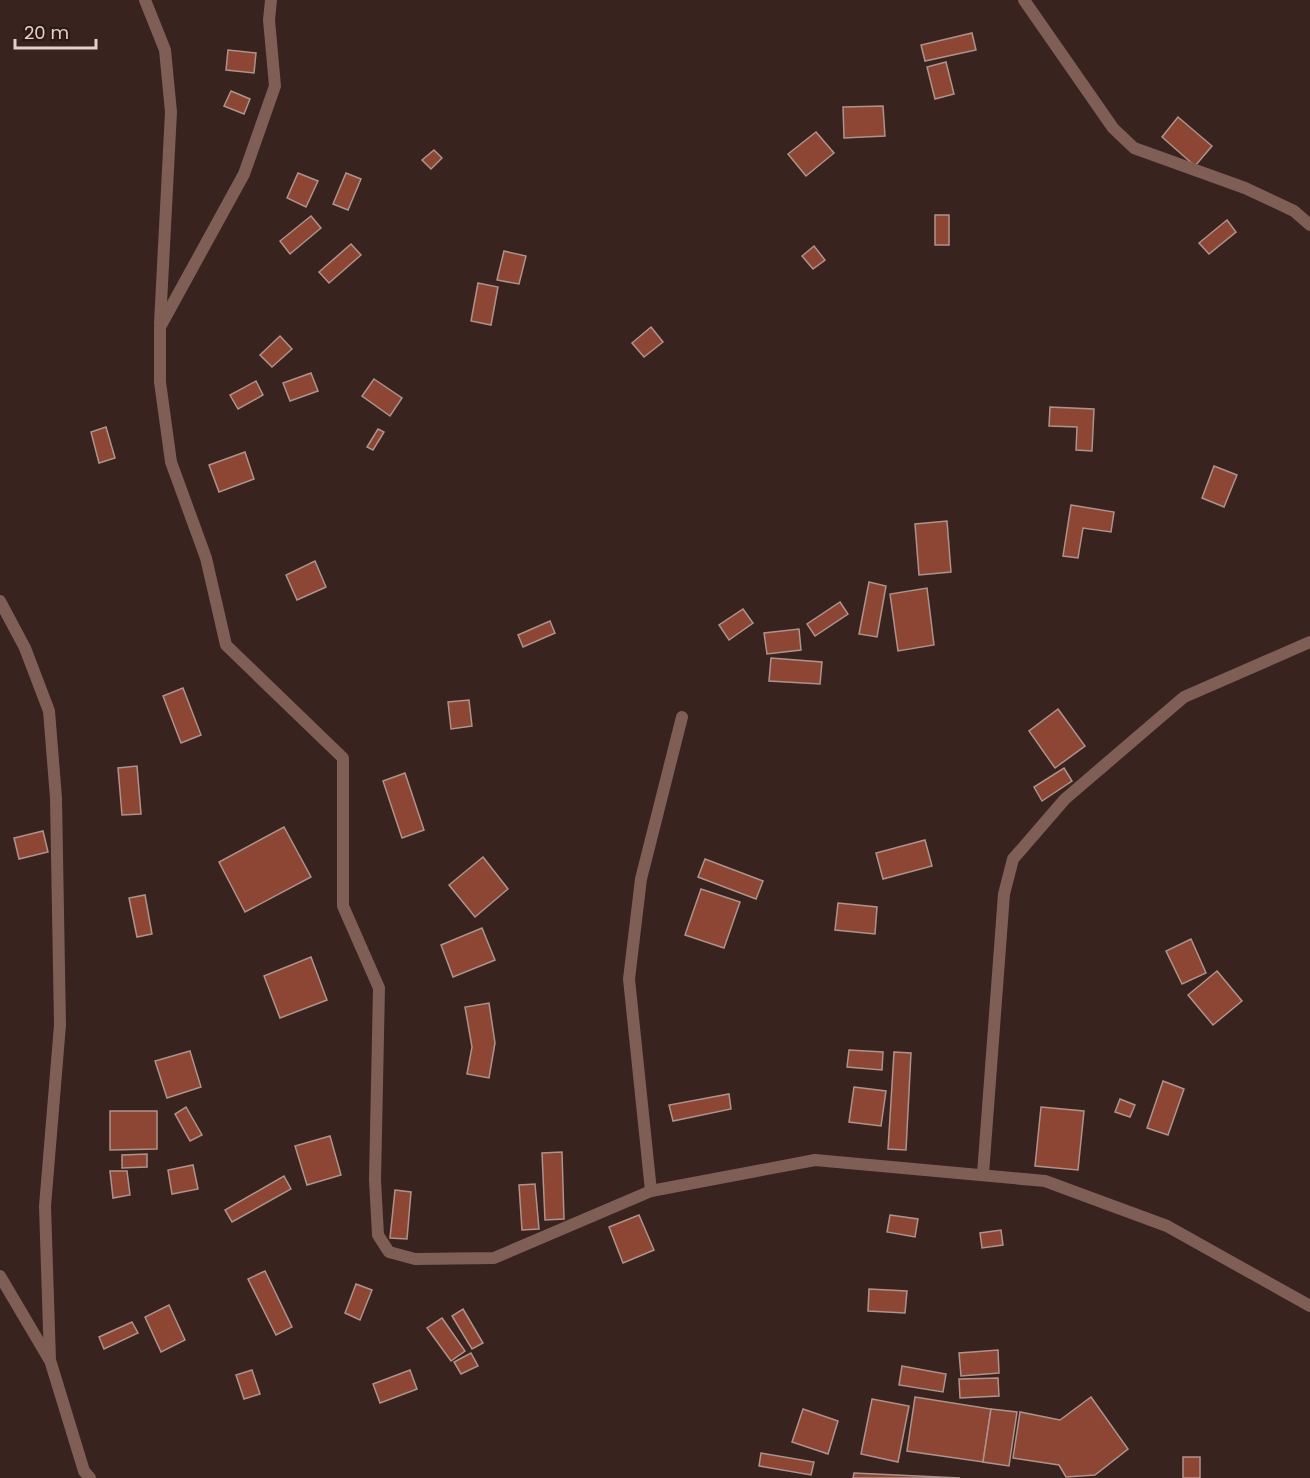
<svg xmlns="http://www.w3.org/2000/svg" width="1310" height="1478" font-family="Poppins,sans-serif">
	<rect width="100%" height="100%" fill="#38231e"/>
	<g fill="#8d4634" stroke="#ae938c" stroke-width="1.5">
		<polygon points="972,33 976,50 925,61 921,45"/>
		<polygon points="228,50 256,53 254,73 226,70"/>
		<polygon points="946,62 954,94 935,99 927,67"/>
		<polygon points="231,91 250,99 244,114 224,106"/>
		<polygon points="883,106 885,136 844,138 843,107"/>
		<polygon points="1178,117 1212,146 1195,166 1162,137"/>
		<polygon points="816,132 834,153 806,176 788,154"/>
		<polygon points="434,150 442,158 431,169 422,160"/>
		<polygon points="298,173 318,181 306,207 287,198"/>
		<polygon points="346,173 361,179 348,210 333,204"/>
		<rect x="935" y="215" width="14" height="30"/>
		<polygon points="311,216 321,228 290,254 280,241"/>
		<polygon points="1227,220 1236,232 1209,254 1199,243"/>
		<polygon points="351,244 361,255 329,283 319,272"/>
		<polygon points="814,246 825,260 813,269 802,256"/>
		<polygon points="504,251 526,256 519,284 497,280"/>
		<polygon points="478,283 498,287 491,325 471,321"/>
		<polygon points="651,327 663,342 644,357 632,343"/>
		<polygon points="280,336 292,349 272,367 260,355"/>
		<polygon points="311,373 318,391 290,401 283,383"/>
		<polygon points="374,379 402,398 390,416 362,396"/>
		<polygon points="256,381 263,395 238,409 230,395"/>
		<polygon points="1050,407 1094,409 1092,451 1076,450 1077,427 1049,426"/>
		<polygon points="106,427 115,458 99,463 91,432"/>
		<polygon points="378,429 384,432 373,450 367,447"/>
		<polygon points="245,452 254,479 219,492 209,465"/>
		<polygon points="1214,466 1237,475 1224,507 1202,498"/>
		<polygon points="1071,505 1114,512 1111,532 1083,528 1078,558 1063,556"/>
		<polygon points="947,521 951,572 919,575 915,524"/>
		<polygon points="315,561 326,587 297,600 286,575"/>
		<polygon points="869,582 886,586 877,637 859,634"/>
		<polygon points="927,588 934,645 898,651 890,594"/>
		<polygon points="840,602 848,614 815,636 807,624"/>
		<polygon points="743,609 753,623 729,640 719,625"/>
		<polygon points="550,621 555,633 523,647 518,635"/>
		<polygon points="799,629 801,650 767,654 764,633"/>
		<polygon points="771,658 822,662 820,684 769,681"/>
		<polygon points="183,688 201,735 181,743 163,696"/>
		<polygon points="469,700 472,726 451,729 448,702"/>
		<polygon points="1058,709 1085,746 1055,768 1029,731"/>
		<polygon points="137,766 141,814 122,815 118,768"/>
		<polygon points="1064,768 1072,781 1042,801 1034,787"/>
		<polygon points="405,773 424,830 402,838 383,781"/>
		<polygon points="284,827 311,877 245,912 219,862"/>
		<polygon points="43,831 48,852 19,859 14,838"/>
		<polygon points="925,840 932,866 883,879 876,853"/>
		<polygon points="483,857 508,889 475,917 449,885"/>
		<polygon points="705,859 763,881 756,899 698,877"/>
		<polygon points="701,889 740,902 724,948 685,935"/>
		<polygon points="145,895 152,934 137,937 129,898"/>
		<polygon points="838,903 877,907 875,934 835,930"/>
		<polygon points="482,928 495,960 453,977 441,945"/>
		<polygon points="1191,939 1206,973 1182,984 1166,951"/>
		<polygon points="311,957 327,1000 280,1018 264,976"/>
		<polygon points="1217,971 1242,1001 1213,1025 1188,995"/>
		<polygon points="489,1003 495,1043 489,1078 467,1074 472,1047 465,1007"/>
		<polygon points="849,1050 883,1052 882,1070 847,1067"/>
		<polygon points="190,1051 201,1087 167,1098 155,1061"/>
		<polygon points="894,1052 911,1053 906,1150 888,1149"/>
		<polygon points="1163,1081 1184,1089 1168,1135 1147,1128"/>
		<polygon points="854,1087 886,1091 881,1126 849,1122"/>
		<polygon points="729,1094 731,1109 673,1121 669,1105"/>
		<polygon points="1120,1099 1135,1105 1130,1117 1115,1112"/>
		<polygon points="186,1107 202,1135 190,1141 175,1114"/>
		<polygon points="1041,1107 1084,1111 1078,1170 1035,1166"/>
		<polygon points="110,1111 157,1111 157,1149 110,1150"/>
		<polygon points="330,1136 341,1175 307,1185 295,1146"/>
		<polygon points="562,1152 564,1219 545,1220 542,1153"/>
		<polygon points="147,1154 147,1167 122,1168 122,1155"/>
		<polygon points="193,1165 198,1189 172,1194 168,1170"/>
		<polygon points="110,1171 127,1171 130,1195 113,1198"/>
		<polygon points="284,1176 291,1189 232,1222 225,1210"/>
		<polygon points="535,1184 539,1229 522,1230 519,1185"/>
		<polygon points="395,1190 411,1192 407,1239 390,1238"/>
		<polygon points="639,1215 654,1250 623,1263 609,1227"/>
		<polygon points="890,1215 918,1219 915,1237 887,1232"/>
		<polygon points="1001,1230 1003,1245 982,1248 980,1233"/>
		<polygon points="265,1271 292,1327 276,1335 248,1279"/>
		<polygon points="356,1284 372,1290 360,1320 345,1313"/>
		<polygon points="869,1289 907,1291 905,1313 868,1311"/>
		<polygon points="169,1305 185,1340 161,1352 145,1317"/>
		<polygon points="463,1309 483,1343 472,1349 452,1316"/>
		<polygon points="442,1318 465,1351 451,1361 427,1328"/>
		<polygon points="132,1322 138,1333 104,1349 99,1337"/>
		<polygon points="998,1350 999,1373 961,1376 959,1353"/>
		<polygon points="471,1353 478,1366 461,1374 454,1362"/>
		<polygon points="902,1366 946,1374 943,1392 899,1385"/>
		<polygon points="252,1370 260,1394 244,1399 236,1375"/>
		<polygon points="410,1370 417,1389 380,1403 373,1384"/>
		<polygon points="998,1378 999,1396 960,1398 959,1379"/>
		<polygon points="915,1397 991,1409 983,1462 907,1451"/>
		<polygon points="1091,1397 1128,1449 1095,1475 1066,1477 1059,1465 1013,1458 1020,1412 1060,1420"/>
		<polygon points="872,1399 909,1406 898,1462 861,1454"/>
		<polygon points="803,1409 838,1421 828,1454 792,1442"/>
		<polygon points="991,1409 1017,1412 1009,1466 983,1462"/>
		<polygon points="761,1453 814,1462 811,1475 759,1466"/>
		<rect x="1183" y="1457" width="17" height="21"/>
		<polygon points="854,1473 960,1478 853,1478"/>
	</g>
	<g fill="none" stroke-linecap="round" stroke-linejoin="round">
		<g stroke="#7e5e55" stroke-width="12">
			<polyline points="145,0 165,50 171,112 160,323"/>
			<polyline points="271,0 269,20 275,86 244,174 160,327 160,382 171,462 206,558 226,645 343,758 343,906 379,988 375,1180 378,1235 389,1252 415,1259 494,1258 651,1191 815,1160 1045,1181 1167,1226 1310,1306"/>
			<polyline points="1024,0 1113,128 1134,148 1245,188 1294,211 1310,225"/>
			<polyline points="0,601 25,648 49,711 56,798 60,1025 45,1206 50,1360 84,1471 90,1478"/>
			<polyline points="983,1174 1004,894 1013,859 1065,799 1184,697 1310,642"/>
			<polyline points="651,1191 629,979 641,879 682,717"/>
			<polyline points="0,1276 49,1359"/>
		</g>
	</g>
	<path d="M15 39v9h81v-9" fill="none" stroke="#e1d2ce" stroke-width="3"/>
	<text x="24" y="39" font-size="18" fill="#e1d2ce" stroke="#2e1a15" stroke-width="4.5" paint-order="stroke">20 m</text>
</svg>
